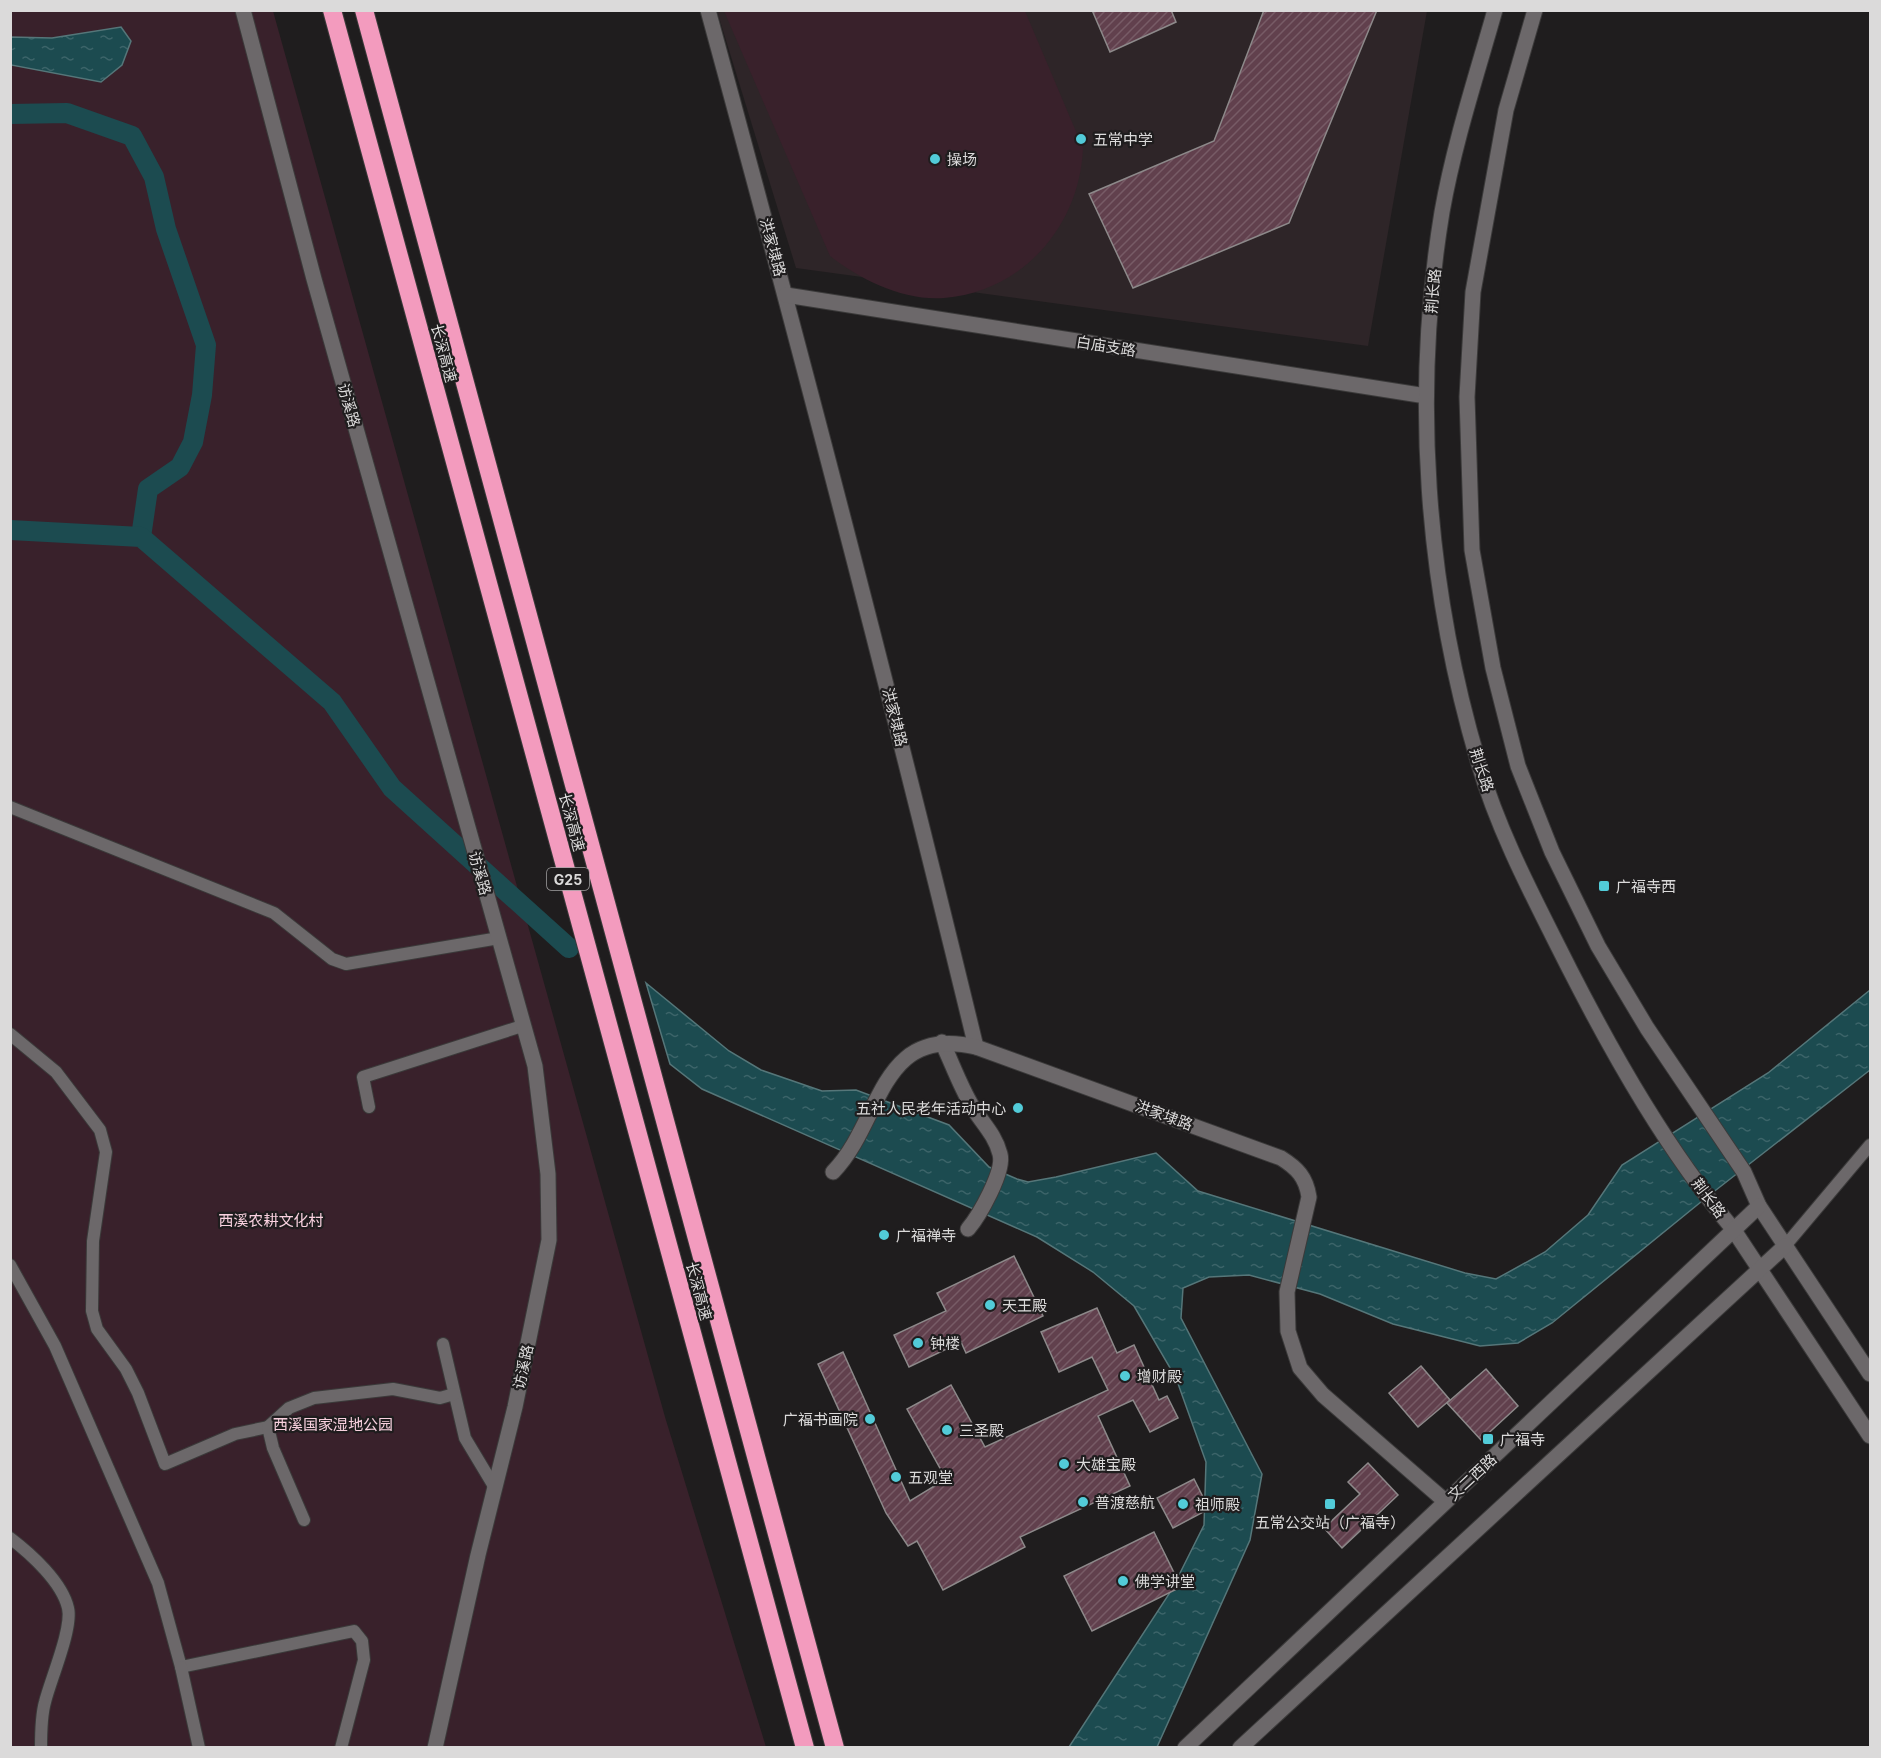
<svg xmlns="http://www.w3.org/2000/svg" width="1881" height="1758" font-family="Inter,'Noto Sans SC',sans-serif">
	<defs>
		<pattern id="water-ripples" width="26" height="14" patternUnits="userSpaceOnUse" patternTransform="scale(1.5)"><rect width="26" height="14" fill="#1c4b50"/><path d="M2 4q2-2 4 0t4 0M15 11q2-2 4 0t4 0" fill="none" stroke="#3c6469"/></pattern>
		<pattern id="building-hatch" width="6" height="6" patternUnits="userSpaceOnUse" patternTransform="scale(1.5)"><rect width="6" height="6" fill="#61404d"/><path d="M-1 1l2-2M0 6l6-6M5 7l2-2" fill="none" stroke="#775b66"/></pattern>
	</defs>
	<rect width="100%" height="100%" fill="#1f1d1e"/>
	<polygon fill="#2e2528" points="717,11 1427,11 1368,346 796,268"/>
	<g fill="#39212b">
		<polygon points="10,11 273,11 665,1417 766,1747 11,1747"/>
		<path d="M 724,11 L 1025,11 L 1083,148 C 1080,225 1023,292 944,298 C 903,301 861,280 830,256 Z"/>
	</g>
	<g fill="url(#water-ripples)" stroke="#557679" stroke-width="1.5">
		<polygon points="121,27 131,41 122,65 101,82 11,65 11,37 52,38"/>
		<polygon points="646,983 729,1051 761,1070 822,1091 856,1090 949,1125 989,1167 1017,1179 1028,1182 1056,1177 1156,1153 1198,1191 1465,1273 1496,1279 1545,1252 1588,1215 1622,1165 1768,1073 1870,990 1870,1070 1707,1197 1552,1323 1518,1343 1480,1346 1393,1324 1320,1294 1249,1275 1209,1277 1183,1288 1181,1318 1262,1474 1250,1540 1157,1747 1069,1747 1171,1591 1204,1525 1206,1462 1176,1378 1134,1306 1093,1272 1037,1237 702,1089 670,1064"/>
	</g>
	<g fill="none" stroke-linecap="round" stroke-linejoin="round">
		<g stroke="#1c4b50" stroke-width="20">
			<polyline points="10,114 67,113 132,136 154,177 166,229 206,345 202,395 193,442 180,467 148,489 141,537"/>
			<polyline points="10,530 141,537 332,702 392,788 569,948"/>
		</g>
	</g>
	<g fill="url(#building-hatch)" stroke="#8d898a" stroke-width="1.5">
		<polygon points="1092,10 1171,10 1176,22 1110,52"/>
		<polygon points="1264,10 1377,10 1289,223 1133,288 1089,194 1214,141"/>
		<polygon points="1014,1256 1043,1316 966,1353 961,1342 909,1367 894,1335 946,1311 937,1293"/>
		<polygon points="1097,1308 1117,1353 1134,1345 1159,1400 1167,1396 1178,1418 1150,1432 1133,1400 1098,1416 1130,1486 1020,1537 1025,1547 943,1590 917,1541 908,1546 886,1513 818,1364 843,1352 910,1501 946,1479 907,1409 951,1385 985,1447 1108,1390 1092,1357 1059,1372 1041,1332"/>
		<polygon points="1421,1366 1450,1400 1418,1427 1389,1393"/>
		<polygon points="1486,1369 1518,1406 1481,1440 1447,1403"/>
		<polygon points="1368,1463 1398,1495 1342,1548 1324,1528 1360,1494 1348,1482"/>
		<polygon points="1194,1479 1209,1509 1173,1528 1157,1498"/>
		<polygon points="1154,1532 1181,1587 1092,1631 1064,1576"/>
	</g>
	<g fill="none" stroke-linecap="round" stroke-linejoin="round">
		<defs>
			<g id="lane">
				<polyline points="10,807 274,913 332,959 346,964 499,938"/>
				<polyline points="10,1034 56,1072 100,1130 106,1152 93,1241 92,1311 97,1329 126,1369 138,1393 165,1464 235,1434 268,1427"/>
				<polyline points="369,1107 363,1077 522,1026"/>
				<polyline points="1785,1246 1870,1145"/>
				<polyline points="10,1265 55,1346 158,1583 181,1667 354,1631 362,1641 364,1660 341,1748"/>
				<polyline points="443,1344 465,1438 495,1488"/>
				<polyline points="304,1520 273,1448 268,1427 289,1408 314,1398 393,1389 440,1398 454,1394"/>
				<path d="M 10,1538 C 31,1554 62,1582 68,1608 C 73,1628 50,1681 45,1702 C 41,1716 41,1733 41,1748"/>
				<polyline points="181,1667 199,1748"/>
			</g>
			<g id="street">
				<path d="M 708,10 C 802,355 892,700 976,1047"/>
				<polyline points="786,295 1426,396"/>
				<path d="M 942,1042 C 952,1063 960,1086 972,1106 C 981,1122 995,1134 1000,1154 C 1005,1171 979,1216 968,1229"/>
				<path d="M 833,1172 C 883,1121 878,1024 976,1047 L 1281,1158 C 1297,1168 1306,1177 1309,1197 L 1287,1292 L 1288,1331 L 1300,1368 L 1323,1395 L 1445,1501"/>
			</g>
			<g id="secondary">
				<polyline points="243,10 314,279 535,1066 548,1174 549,1240 515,1407 478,1555 435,1748"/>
				<path d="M 1495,10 C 1476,77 1454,144 1442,212 C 1412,394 1426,585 1478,761 C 1499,834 1536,902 1570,970 C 1616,1060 1668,1151 1733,1229 L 1870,1436"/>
				<polyline points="1535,10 1506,110 1473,292 1467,397 1472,550 1493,668 1518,766 1552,852 1598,946 1647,1028 1744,1172 1759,1206 1870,1374"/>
				<polyline points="1185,1748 1759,1206"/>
				<polyline points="1240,1748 1785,1246"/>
			</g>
			<g id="highway">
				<polyline points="332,10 805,1748"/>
				<polyline points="364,10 835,1748"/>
			</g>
		</defs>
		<use href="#lane" stroke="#3b3a3a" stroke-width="14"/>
		<use href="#street" stroke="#3b3a3a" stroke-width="17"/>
		<use href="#secondary" stroke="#3b3a3a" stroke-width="17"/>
		<use href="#highway" stroke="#3b3a3a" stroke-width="20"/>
		<use href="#lane" stroke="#6c686a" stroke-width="12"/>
		<use href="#street" stroke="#6c686a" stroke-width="15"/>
		<use href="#secondary" stroke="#6c686a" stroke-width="15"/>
		<use href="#highway" stroke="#f39bbe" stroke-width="18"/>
	</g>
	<g fill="#52cbd8" stroke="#1f1d1e" stroke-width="2">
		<circle cx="1081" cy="139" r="6"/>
		<circle cx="935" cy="159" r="6"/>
		<rect x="1598" y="880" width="12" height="12" rx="3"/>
		<circle cx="1018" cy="1108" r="6"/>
		<circle cx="884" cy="1235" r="6"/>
		<circle cx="990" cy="1305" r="6"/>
		<circle cx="918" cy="1343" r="6"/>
		<circle cx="1125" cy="1376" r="6"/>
		<circle cx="870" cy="1419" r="6"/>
		<circle cx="947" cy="1430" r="6"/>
		<rect x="1482" y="1433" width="12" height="12" rx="3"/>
		<circle cx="1064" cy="1464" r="6"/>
		<circle cx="896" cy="1477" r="6"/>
		<circle cx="1083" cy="1502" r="6"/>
		<circle cx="1183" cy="1504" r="6"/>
		<rect x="1324" y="1498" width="12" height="12" rx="3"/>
		<circle cx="1123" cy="1581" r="6"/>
	</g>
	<g text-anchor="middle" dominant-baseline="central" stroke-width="4.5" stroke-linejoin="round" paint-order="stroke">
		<rect fill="#1f1d1e" stroke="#a3a1a2" stroke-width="1.5" x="547" y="868" width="42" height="22" rx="4.5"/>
		<g font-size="14" font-weight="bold" fill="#dbdada">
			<text x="568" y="879">G25</text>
		</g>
		<g font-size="15" fill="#dbdada" stroke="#1f1d1e" text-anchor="start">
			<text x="1093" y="139">五常中学</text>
			<text x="947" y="159">操场</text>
			<text x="1616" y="886">广福寺西</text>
			<text x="1006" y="1108" text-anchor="end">五社人民老年活动中心</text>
			<text x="896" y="1235">广福禅寺</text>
			<text x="1002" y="1305">天王殿</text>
			<text x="930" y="1343">钟楼</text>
			<text x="1137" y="1376">增财殿</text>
			<text x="858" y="1419" text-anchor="end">广福书画院</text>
			<text x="959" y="1430">三圣殿</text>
			<text x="1500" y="1439">广福寺</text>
			<text x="1076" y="1464">大雄宝殿</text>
			<text x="908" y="1477">五观堂</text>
			<text x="1095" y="1502">普渡慈航</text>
			<text x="1195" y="1504">祖师殿</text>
			<text x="1330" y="1522" text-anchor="middle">五常公交站（广福寺）</text>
			<text x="1135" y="1581">佛学讲堂</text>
		</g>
		<g font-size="15" fill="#dbdada" stroke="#1f1d1e">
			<text transform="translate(773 247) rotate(75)">洪家埭路</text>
			<text transform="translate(1433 291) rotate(-85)">荆长路</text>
			<text transform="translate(1106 346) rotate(9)">白庙支路</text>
			<text transform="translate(444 353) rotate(75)">长深高速</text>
			<text transform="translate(349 405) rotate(74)">访溪路</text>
			<text transform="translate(895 717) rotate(76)">洪家埭路</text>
			<text transform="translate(1482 770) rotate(72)">荆长路</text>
			<text transform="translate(572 822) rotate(75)">长深高速</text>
			<text transform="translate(480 873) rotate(74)">访溪路</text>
			<text transform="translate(1164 1115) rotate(20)">洪家埭路</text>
			<text transform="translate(1709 1198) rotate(53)">荆长路</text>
			<text transform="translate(699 1291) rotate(75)">长深高速</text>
			<text transform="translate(523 1367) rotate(-78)">访溪路</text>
			<text transform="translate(1472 1477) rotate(-43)">文二西路</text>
		</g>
		<g font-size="15" fill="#f9d1df" stroke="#1f1d1e">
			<text x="271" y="1220">西溪农耕文化村</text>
			<text x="333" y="1424">西溪国家湿地公园</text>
		</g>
	</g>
	<rect width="1881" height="1758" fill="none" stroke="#dbdada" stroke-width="24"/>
</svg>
